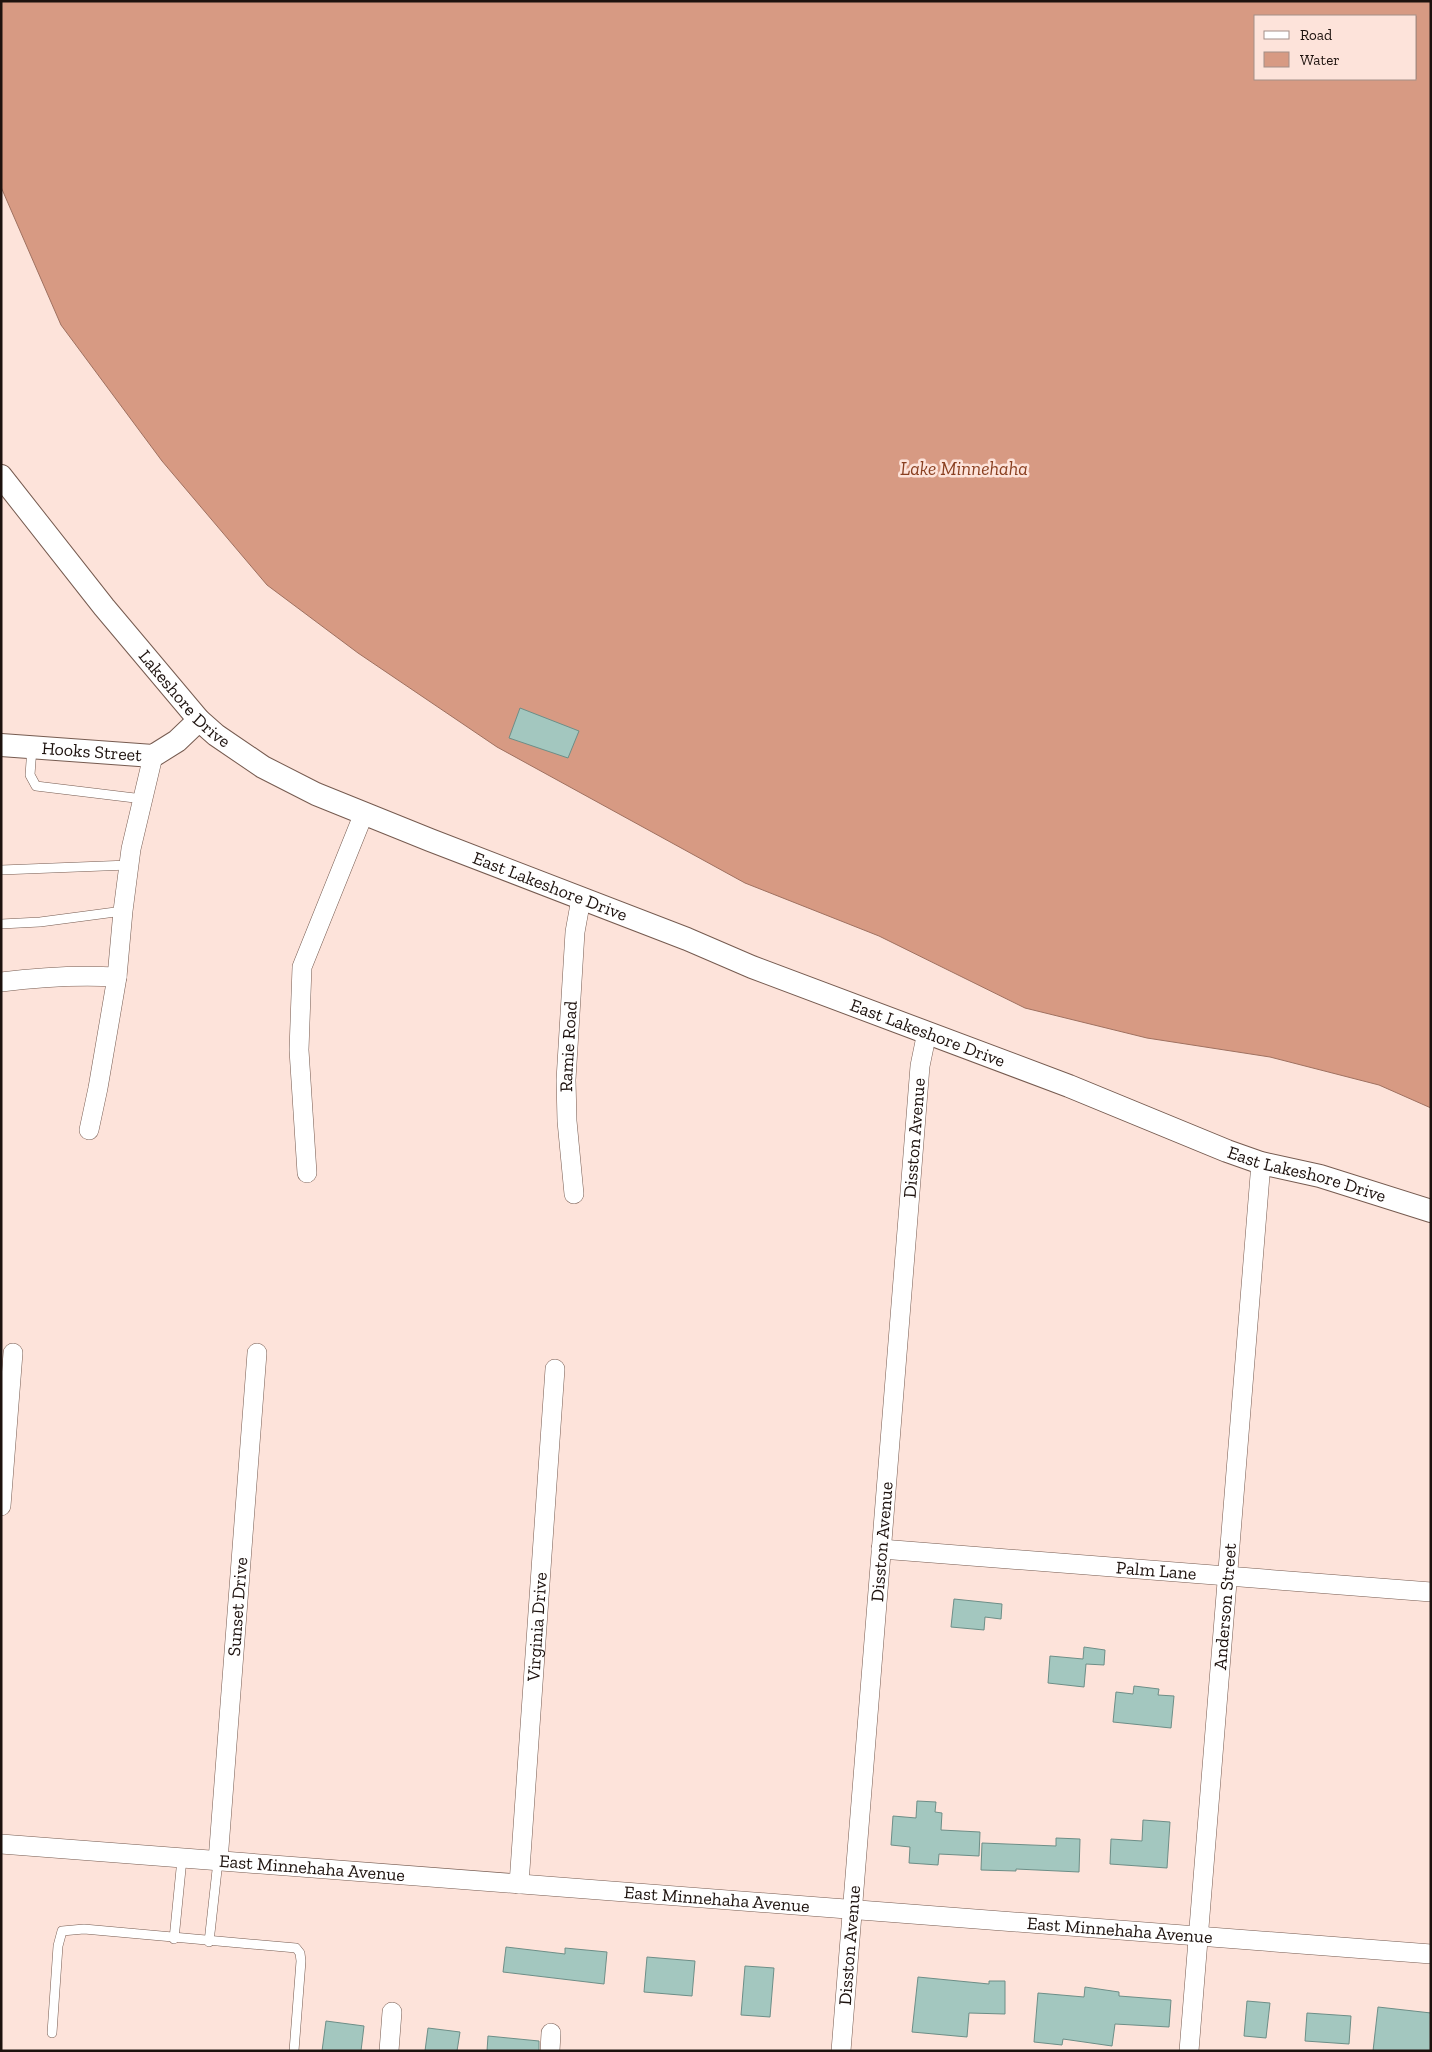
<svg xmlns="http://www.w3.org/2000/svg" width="1432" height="2052" font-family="'Zilla Slab',serif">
	<rect width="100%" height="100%" fill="#fde3da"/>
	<path fill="#d79a83" stroke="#9f7160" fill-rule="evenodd" d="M 1,1 L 1431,1 L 1431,1108 L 1379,1085 L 1270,1057 L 1147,1038 L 1025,1008 L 879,936 L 745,883 L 497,747 L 358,653 L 267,585 L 162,461 L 61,325 L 1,187 ZM 1256,16 L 1416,16 L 1416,79 L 1256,79 Z"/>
	<g fill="#a3c7bf" stroke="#6d8e87">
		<polygon points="520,708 579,731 568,758 509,738"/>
		<polygon points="954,1599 1002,1604 1001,1619 985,1617 984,1630 951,1627"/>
		<polygon points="1084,1647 1105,1650 1104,1665 1086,1664 1084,1687 1048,1683 1050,1656 1083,1659"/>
		<polygon points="1134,1686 1159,1689 1158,1695 1174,1696 1171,1728 1113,1722 1116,1692 1133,1694"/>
		<polygon points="917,1801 936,1802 935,1812 942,1813 941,1830 980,1832 979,1856 939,1854 938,1865 909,1863 910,1847 891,1845 893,1816 916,1818"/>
		<polygon points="1143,1820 1170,1822 1167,1868 1110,1864 1111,1839 1142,1841"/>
		<polygon points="1056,1838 1080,1839 1079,1872 1016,1869 1016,1871 981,1870 982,1843 1056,1846"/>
		<polygon points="506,1947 565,1954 565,1948 607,1952 604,1984 503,1972"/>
		<polygon points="647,1957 695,1961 692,1996 644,1992"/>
		<polygon points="745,1966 774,1968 770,2017 741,2015"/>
		<polygon points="918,1977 989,1984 989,1981 1005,1981 1005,2014 969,2013 967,2037 912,2032"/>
		<polygon points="1085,1987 1119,1992 1119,1996 1171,2000 1169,2027 1115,2024 1112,2046 1063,2039 1062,2045 1034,2042 1038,1993 1084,1997"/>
		<polygon points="1247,2001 1270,2003 1266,2038 1244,2036"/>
		<polygon points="1378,2007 1431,2013 1431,2051 1373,2051"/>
		<polygon points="1307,2013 1351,2016 1349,2044 1305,2041"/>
		<polygon points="326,2021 364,2026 361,2051 322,2051"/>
		<polygon points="428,2028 460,2032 457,2051 425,2051"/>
		<polygon points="488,2036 539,2041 539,2051 487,2051"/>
	</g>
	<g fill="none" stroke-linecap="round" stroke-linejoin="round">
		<defs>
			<g id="service">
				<polyline points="32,748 30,775 36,786 143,799"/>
				<polyline points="1,870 129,865"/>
				<polyline points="1,924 40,922 123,911"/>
				<polyline points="174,1939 182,1859"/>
				<polyline points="209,1942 218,1861"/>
				<polyline points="52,2033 58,1946 62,1931 84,1929 296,1948 300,1953 301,1961 294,2051"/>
			</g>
			<g id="minor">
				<path d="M 1,982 C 40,977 78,975 117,977"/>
				<polyline points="89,1130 98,1088 117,977 123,911 131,849 153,756"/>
				<polyline points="307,1173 299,1050 302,967 364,813"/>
				<path id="s1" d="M 574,1194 L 567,1121 L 566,1080 L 575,932 L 581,899"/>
				<polyline points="1,1506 13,1353"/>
				<path id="s2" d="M 881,1549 L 1431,1592"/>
				<path id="s3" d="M 1,1844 L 1431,1954"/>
				<path id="s4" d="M 218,1861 L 257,1353"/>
				<path id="s5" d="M 519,1884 L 555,1369"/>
				<polyline points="389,2051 392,2012"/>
				<polyline points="550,2051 551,2033"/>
				<path id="s6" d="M 841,2051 L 909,1205 L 920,1066 L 927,1032"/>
				<path id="s7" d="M 1189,2051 L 1261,1163"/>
			</g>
			<g id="tertiary">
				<path id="s8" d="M 1,476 L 104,607 L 199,720 L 216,735 L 263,767 L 316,794 L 430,840 L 687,939 L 752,967 L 1069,1086 L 1227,1151 L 1261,1163 L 1320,1176 L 1431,1211"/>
				<path id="s9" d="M 1,745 L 153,756 L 177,741 L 199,720"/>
			</g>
		</defs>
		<use href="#service" stroke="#765b50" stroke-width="10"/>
		<use href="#minor" stroke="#765b50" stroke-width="20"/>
		<use href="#tertiary" stroke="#765b50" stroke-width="24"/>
		<use href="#service" stroke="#fff" stroke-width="9"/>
		<use href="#minor" stroke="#fff" stroke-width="19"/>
		<use href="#tertiary" stroke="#fff" stroke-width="22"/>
	</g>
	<g text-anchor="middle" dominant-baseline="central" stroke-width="5" stroke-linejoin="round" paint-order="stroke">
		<g font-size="18" fill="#1d120e" stroke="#fde3da">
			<text stroke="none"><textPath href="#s8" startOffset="289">Lakeshore Drive</textPath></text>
			<text stroke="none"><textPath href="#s9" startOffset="91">Hooks Street</textPath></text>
			<text stroke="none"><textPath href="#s8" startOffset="705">East Lakeshore Drive</textPath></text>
			<text stroke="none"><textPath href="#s8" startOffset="1110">East Lakeshore Drive</textPath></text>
			<text stroke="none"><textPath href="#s1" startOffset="148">Ramie Road</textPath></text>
			<text stroke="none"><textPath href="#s6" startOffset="916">Disston Avenue</textPath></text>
			<text stroke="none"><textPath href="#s8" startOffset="1515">East Lakeshore Drive</textPath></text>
			<text stroke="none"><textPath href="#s6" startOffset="511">Disston Avenue</textPath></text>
			<text stroke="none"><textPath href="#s2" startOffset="276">Palm Lane</textPath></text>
			<text stroke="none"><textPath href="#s4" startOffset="255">Sunset Drive</textPath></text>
			<text stroke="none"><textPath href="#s7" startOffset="446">Anderson Street</textPath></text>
			<text stroke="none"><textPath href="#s5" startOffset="258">Virginia Drive</textPath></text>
			<text stroke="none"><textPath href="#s3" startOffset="312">East Minnehaha Avenue</textPath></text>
			<text stroke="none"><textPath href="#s3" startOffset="718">East Minnehaha Avenue</textPath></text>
			<text stroke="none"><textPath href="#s3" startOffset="1122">East Minnehaha Avenue</textPath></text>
			<text stroke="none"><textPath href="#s6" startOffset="106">Disston Avenue</textPath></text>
		</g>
		<g font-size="19" font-style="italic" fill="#893f20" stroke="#fde3da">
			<text x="964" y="468">Lake Minnehaha</text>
		</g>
	</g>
	<rect width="1432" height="2052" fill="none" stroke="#1d120e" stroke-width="5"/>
	<rect x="1254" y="15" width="162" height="65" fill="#fde3da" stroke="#a38f88"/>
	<rect x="1264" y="31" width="25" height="8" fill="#ffffff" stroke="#a38f88"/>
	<text x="1300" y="40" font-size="15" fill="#1d120e">Road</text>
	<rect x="1264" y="52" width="25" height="15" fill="#d79a83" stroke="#a38f88"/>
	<text x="1300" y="65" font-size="15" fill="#1d120e">Water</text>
</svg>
